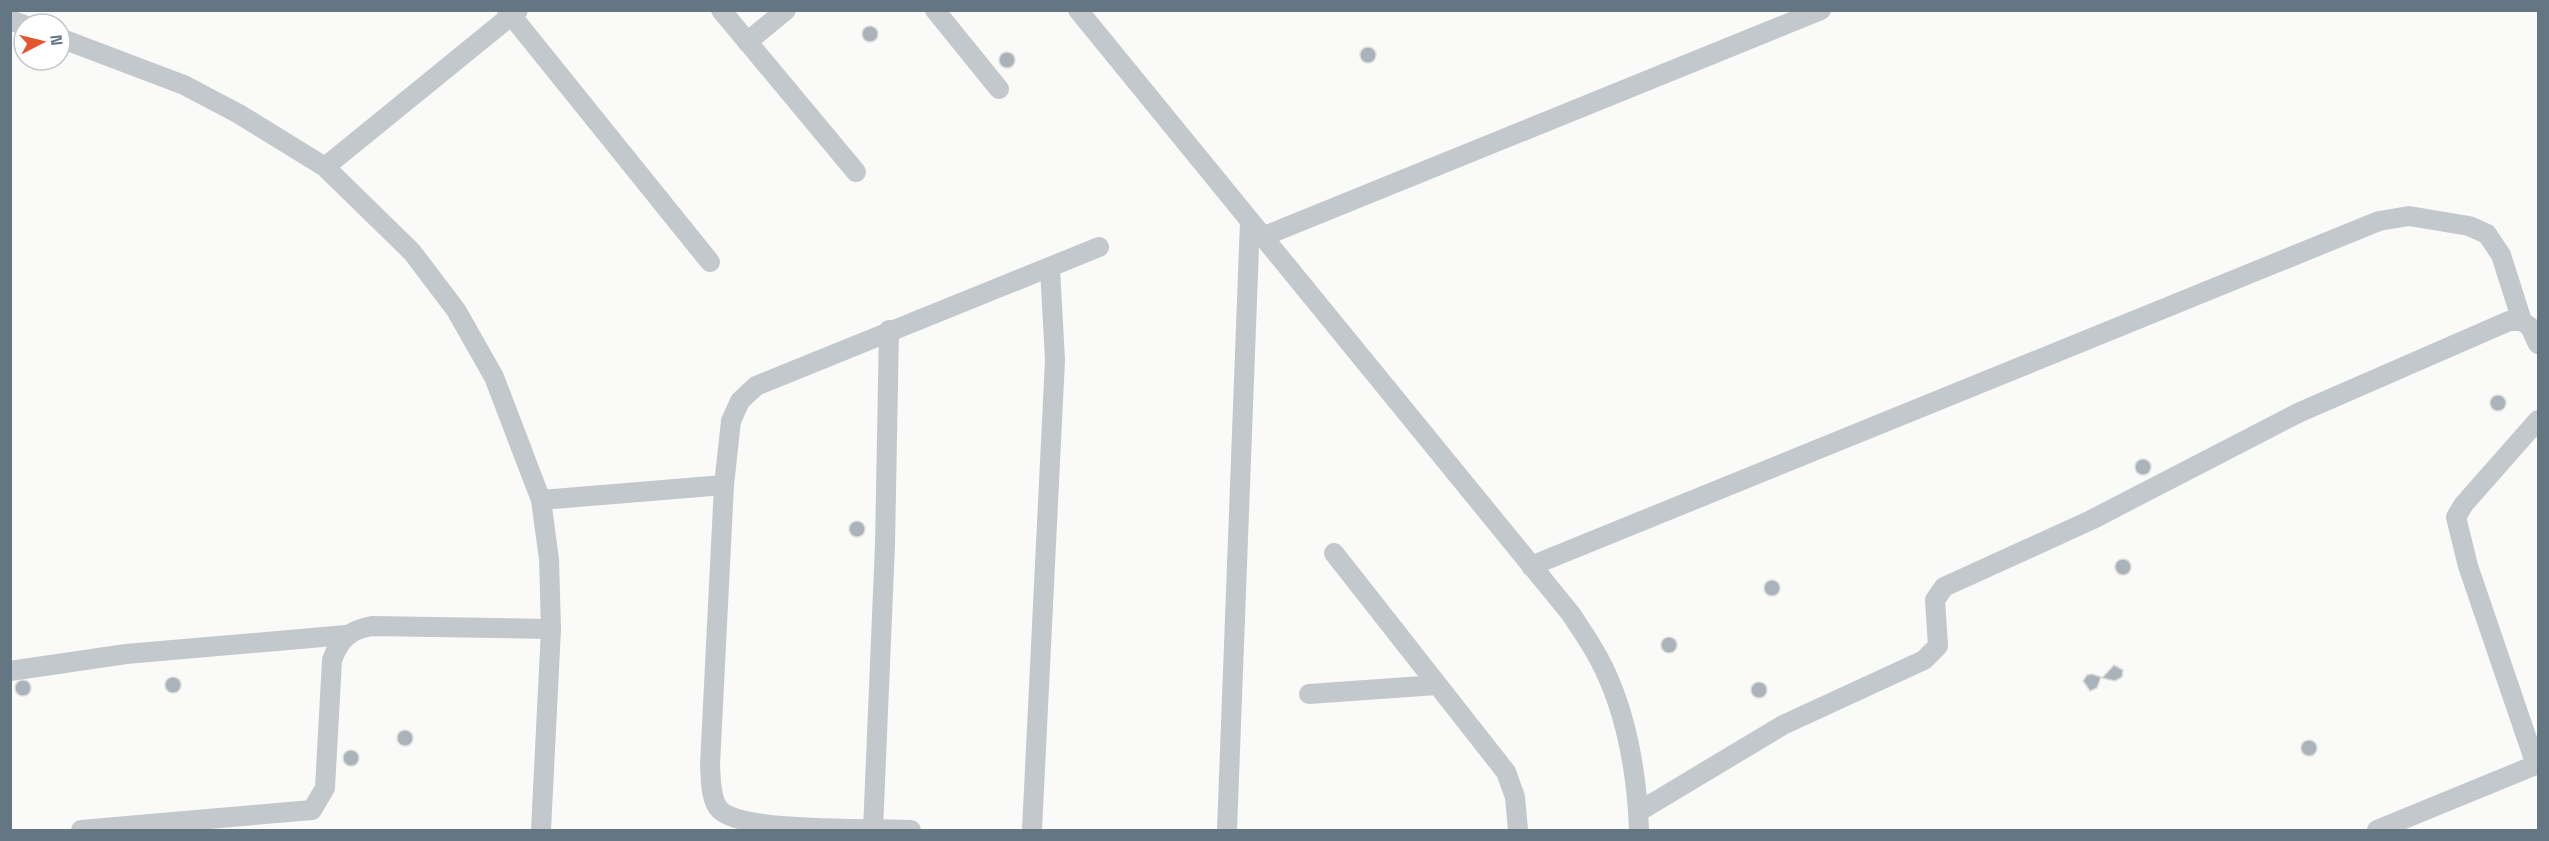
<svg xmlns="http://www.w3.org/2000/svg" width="2549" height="841" font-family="'Space Grotesk',sans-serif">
	<rect width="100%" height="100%" fill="#fafaf8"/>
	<g fill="#aab3b9" stroke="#dcdcda" stroke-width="1.5">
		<circle cx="870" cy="34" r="8"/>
		<circle cx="1368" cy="55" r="8"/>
		<circle cx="1007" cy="60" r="8"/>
		<circle cx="2498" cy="403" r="8"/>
		<circle cx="2143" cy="467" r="8"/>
		<circle cx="857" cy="529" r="8"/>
		<circle cx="2123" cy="567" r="8"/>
		<circle cx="1772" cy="588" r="8"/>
		<circle cx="1669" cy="645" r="8"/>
		<polygon points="2114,665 2123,670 2122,677 2115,681 2102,678"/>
		<polygon points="2092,674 2101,677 2097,688 2090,691 2083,681 2087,675"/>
		<circle cx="173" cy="685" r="8"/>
		<circle cx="23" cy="688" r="8"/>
		<circle cx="1759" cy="690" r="8"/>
		<circle cx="405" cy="738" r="8"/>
		<circle cx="2309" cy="748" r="8"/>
		<circle cx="351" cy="758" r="8"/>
	</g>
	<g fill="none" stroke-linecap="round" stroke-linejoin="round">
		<g stroke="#c3c8cc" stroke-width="20">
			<polyline points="507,10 710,262"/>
			<polyline points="721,10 856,172"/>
			<polyline points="935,10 999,89"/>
			<path d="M 1078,10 L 1571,614 C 1580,628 1590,642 1598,657 C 1626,708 1637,773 1639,830"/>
			<polyline points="10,20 24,25"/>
			<polyline points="60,38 184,85 239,114 325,167 412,252 456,310 494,377 541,500 549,559 551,629 541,830"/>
			<polyline points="747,42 786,10"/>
			<polyline points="325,167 518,10"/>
			<polyline points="1262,237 1821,10"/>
			<polyline points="541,500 724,485"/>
			<polyline points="1334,553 1506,772 1515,797 1518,830"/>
			<polyline points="1531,566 2379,221 2409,216 2469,226 2487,234 2501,255 2522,321 2530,327 2538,344"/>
			<polyline points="10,671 126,654 346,635"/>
			<polyline points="1309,694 1436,685"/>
			<polyline points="2536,765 2468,566 2456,517 2464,504 2538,420"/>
			<polyline points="1638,812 1783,725 1924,660 1938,646 1935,600 1944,587 2091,520 2298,413 2509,321 2522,321"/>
			<path d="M 81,830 L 312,810 L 325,788 L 332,660 C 340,639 349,630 372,626 L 551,629"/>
			<polyline points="873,830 885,545 889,330"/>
			<path d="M 911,830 C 873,828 743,833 720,810 C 710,800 711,778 710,765 L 724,485 L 731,421 L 740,401 L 756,386 L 1099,247"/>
			<polyline points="1032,830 1055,360 1050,268"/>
			<polyline points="1227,830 1250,221"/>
			<polyline points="2377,830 2538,764"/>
		</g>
	</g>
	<rect width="2549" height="841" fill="none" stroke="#657683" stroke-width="24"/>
	<g transform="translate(42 42) rotate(83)"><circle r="28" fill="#ffffff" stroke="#c1c8cd" stroke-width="1.5"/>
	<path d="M0-4.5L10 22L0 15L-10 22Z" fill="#e4572e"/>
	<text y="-9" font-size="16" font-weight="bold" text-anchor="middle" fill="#657683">N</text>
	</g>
</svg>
